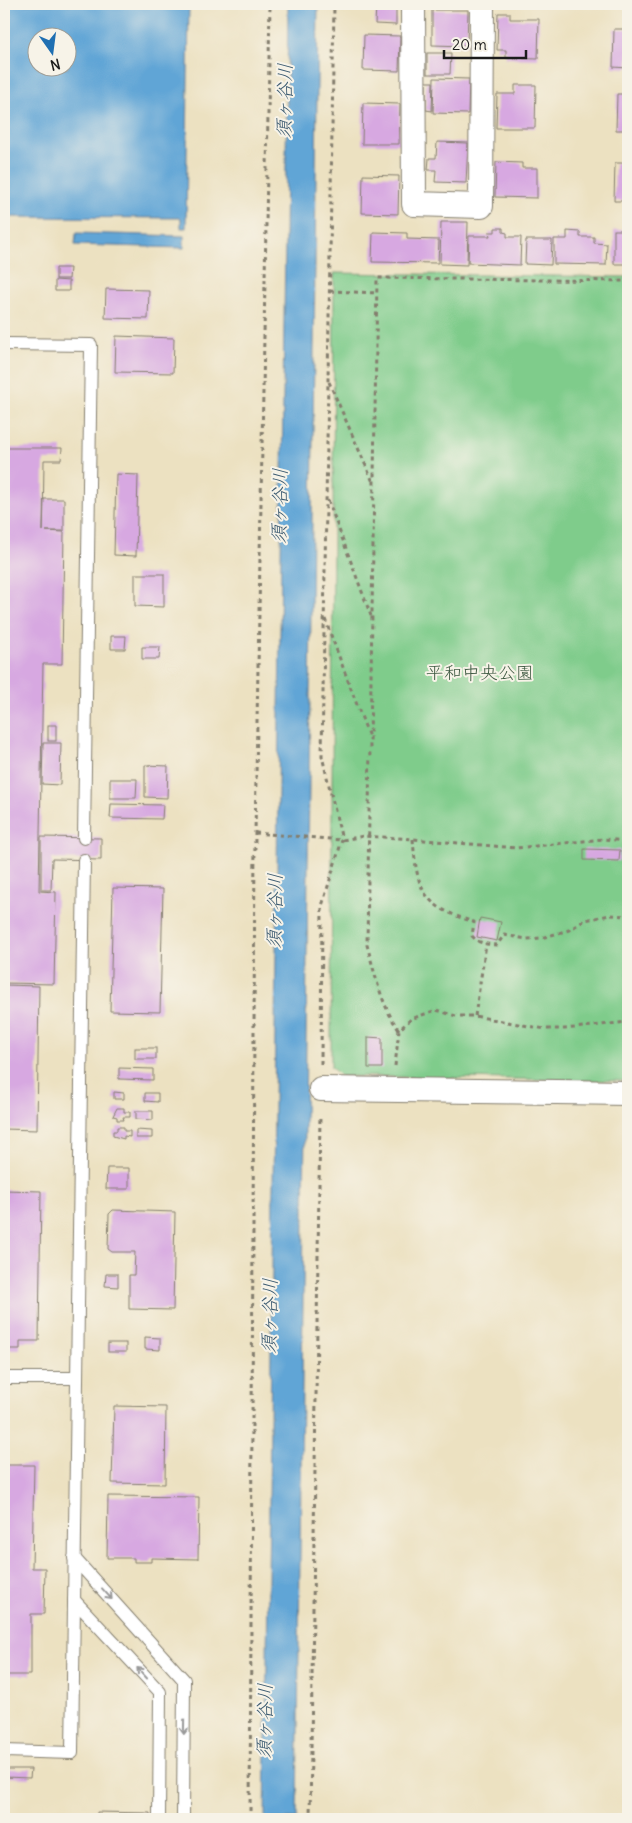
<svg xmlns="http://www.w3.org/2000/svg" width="632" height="1823" font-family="Delius,'Klee One',sans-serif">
	<rect width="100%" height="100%" fill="#f7f3e8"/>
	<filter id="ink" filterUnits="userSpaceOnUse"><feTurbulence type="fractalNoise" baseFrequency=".02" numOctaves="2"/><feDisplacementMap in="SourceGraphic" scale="10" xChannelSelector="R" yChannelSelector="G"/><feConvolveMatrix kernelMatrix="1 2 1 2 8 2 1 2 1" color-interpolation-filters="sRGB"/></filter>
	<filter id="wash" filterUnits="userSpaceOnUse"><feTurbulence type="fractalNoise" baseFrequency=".0096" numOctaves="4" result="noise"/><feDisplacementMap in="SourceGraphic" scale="20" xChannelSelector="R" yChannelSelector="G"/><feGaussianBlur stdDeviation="1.12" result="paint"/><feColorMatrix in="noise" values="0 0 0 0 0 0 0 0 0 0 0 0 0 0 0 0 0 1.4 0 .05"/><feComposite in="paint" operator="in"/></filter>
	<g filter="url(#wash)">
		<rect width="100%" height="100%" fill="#ece1c1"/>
		<polygon fill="#7fcc8b" stroke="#4e7454" points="334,273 628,277 628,1081 340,1076 331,1067"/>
		<g fill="#61a5d6" stroke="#3e6079" fill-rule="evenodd">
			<path d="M 4,4 L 189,4 L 186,228 L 181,228 L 181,218 L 4,217 ZM 38,38 L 68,38 L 68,68 L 38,68 Z"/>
			<polygon points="288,4 318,4 297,1819 265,1819"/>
			<polygon points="76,233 184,236 184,248 75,245"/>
		</g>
		<g id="blocks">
			<g fill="#d7a8e1">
				<polygon points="376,5 396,6 396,25 375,24"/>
				<polygon points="432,10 468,10 467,46 432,45"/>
				<polygon points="498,13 510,13 510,19 539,19 538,59 506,58 506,50 497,50"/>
				<polygon points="614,29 628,29 628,68 613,67"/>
				<polygon points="364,35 400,36 399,71 363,70"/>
				<polygon points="427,53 451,53 450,74 427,74"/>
				<polygon points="434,78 469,79 468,114 433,113"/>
				<polygon points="426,82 433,82 432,111 426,110"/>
				<polygon points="515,85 536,85 535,128 496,128 497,94 515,94"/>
				<polygon points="617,94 628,94 628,130 616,130"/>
				<polygon points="363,103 400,104 399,144 362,144"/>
				<polygon points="437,142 468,143 466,183 435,182 436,170 428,170 429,158 436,158"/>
				<polygon points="496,162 522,163 522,168 537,168 537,198 495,197"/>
				<polygon points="615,163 628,163 628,201 614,201"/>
				<polygon points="363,175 399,176 398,214 362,213"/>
				<polygon points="441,222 468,222 467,265 440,264"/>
				<polygon points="495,228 503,228 503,232 507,233 507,237 521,237 520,265 468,263 469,236 490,236 489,232 495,232"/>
				<rect x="614" y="230" width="14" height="34"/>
				<polygon points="567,231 580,232 580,237 594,237 594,243 607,244 606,265 554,264 554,239 567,239"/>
				<polygon points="373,232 407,233 407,239 439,240 438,263 372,262"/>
				<polygon points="526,240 552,240 551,265 525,264"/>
				<polygon points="56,268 70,268 69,279 56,279"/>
				<polygon points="55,280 69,281 69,291 55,291"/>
				<polygon points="106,289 149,290 148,319 105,318"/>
				<polygon points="116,336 174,338 173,373 115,372"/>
				<polygon points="4,448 62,448 61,460 44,460 43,531 44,499 64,499 64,531 46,531 64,532 62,664 43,664 39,891 56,892 54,984 4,983"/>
				<polygon points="116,474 138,475 136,556 114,555"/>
				<polygon points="135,574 164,574 164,607 135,606"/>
				<polygon points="111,636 126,636 125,649 111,649"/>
				<polygon points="142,647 160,647 159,659 142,659"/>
				<rect x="48" y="725" width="8" height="16"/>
				<polygon points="43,743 61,743 60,785 42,784"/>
				<polygon points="145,765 168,766 167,798 145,797"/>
				<polygon points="110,779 137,779 136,798 110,798"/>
				<polygon points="111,804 163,805 162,819 110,818"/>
				<polygon points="41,837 101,838 101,860 52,859 51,890 41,890"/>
				<polygon points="584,849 620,850 619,861 584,860"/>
				<polygon points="113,888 163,889 160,1012 110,1011"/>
				<polygon points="480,918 501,922 497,941 477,937"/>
				<polygon points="4,985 39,986 37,1130 4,1129"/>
				<polygon points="368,1037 382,1038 382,1068 368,1068"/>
				<rect x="135" y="1048" width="21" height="11"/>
				<polygon points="119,1068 153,1069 153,1080 119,1079"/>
				<polygon points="114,1092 124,1093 124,1099 114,1099"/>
				<polygon points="145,1093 158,1093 158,1102 145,1101"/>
				<polygon points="117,1108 124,1108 124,1112 130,1112 130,1117 123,1117 124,1120 117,1120 117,1117 113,1116"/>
				<polygon points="136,1111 153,1111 153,1120 136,1119"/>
				<polygon points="117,1127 124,1127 124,1131 130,1131 130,1137 124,1136 124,1139 113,1136 113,1131 117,1131"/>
				<polygon points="136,1130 152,1131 152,1138 136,1138"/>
				<polygon points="107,1168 129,1168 129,1189 106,1189"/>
				<polygon points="4,1190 41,1191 39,1341 20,1341 20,1349 4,1349"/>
				<polygon points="113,1210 175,1212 173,1310 129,1309 129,1275 134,1275 135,1252 112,1252 108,1249 109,1214"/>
				<polygon points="106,1274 118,1274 118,1287 105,1286"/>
				<polygon points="145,1337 160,1338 160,1350 145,1349"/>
				<rect x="108" y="1343" width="18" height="9"/>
				<polygon points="114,1406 166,1407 165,1484 112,1483"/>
				<polygon points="4,1465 34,1465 32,1568 45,1568 44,1614 31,1614 31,1675 4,1675"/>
				<polygon points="108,1496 199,1497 198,1559 151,1558 151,1562 134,1562 134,1558 107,1558"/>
				<polygon points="4,1769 31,1769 30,1778 4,1777"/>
				<polygon points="97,1812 150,1813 150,1819 97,1819"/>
			</g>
		</g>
	</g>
	<g filter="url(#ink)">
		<use href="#blocks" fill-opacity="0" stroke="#847e6e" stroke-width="1"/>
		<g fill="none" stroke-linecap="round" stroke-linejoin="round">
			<defs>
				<g id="lane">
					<polyline points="4,344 91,345 84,838"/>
					<polyline points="4,1378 77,1378"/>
					<polyline points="74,1558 184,1680 183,1819"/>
					<polyline points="74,1600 160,1692 159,1819"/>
					<polyline points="4,1751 72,1753 84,860"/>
				</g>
				<g id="street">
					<polyline points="413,4 414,204 481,206 482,4"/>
					<polyline points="321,1089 628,1093"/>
				</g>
			</defs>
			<use href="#lane" stroke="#847e6e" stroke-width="14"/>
			<use href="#street" stroke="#847e6e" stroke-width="26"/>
			<g stroke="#847e6e" stroke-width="3" stroke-dasharray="4 4" stroke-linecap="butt">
				<polyline points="330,291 377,293"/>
				<polyline points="329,382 373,482"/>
				<polyline points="328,500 371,616"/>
				<polyline points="325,619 369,737"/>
				<polyline points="255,833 342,840 364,836 413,839 516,848 603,839 628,841"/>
				<path d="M 413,839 C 417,891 422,906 474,922 L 472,936 L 477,941 L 486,944"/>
				<polyline points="475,1016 486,944 497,945 504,935 527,939 541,938 569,930 585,920 610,915 628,916"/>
				<path d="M 399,1030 C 381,1005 375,974 367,945 L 377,278 L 628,281"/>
				<polyline points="321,1064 322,906 342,840 322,756 334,4"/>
				<polyline points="395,1066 399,1030 411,1019 436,1010 456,1016 475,1016 545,1029 565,1029 628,1022"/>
				<polyline points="250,1819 255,833 270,4"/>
				<polyline points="310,1819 320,1115"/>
			</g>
			<use href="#lane" stroke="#fff" stroke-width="12"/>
			<use href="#street" stroke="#fff" stroke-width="24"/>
		</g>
		<defs><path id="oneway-shaft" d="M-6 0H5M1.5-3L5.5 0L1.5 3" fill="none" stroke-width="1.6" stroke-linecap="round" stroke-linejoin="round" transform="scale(1.25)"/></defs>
		<g stroke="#999">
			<use href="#oneway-shaft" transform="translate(107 1594) rotate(48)"/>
			<use href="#oneway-shaft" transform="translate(142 1673) rotate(-133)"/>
			<use href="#oneway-shaft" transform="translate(184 1727) rotate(91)"/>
		</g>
	</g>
	<g text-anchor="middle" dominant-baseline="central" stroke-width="4" stroke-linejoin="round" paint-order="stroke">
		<g font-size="18" fill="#3f5a43" stroke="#f7f3e8">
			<text x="480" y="672">平和中央公園</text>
		</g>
		<g font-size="19" font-style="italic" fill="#3b5a70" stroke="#f7f3e8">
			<text transform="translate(284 101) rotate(-89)">須ヶ谷川</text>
			<text transform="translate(279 506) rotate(-89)">須ヶ谷川</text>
			<text transform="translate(274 911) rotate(-89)">須ヶ谷川</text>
			<text transform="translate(269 1316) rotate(-89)">須ヶ谷川</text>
			<text transform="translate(264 1721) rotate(-89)">須ヶ谷川</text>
		</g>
	</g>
	<rect width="632" height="1823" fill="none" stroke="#f7f3e8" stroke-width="20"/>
	<g transform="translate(52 52) rotate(166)"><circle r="24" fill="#f7f3e8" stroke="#9f9d96"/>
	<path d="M0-4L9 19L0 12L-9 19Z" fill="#1f6fb2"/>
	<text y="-8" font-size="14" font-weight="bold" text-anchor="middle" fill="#1c1c1c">N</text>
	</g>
	<path d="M444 50v8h82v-8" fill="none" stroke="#1c1c1c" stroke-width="2.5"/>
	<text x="452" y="50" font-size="15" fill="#1c1c1c" stroke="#f7f3e8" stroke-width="4" paint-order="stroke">20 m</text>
</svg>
